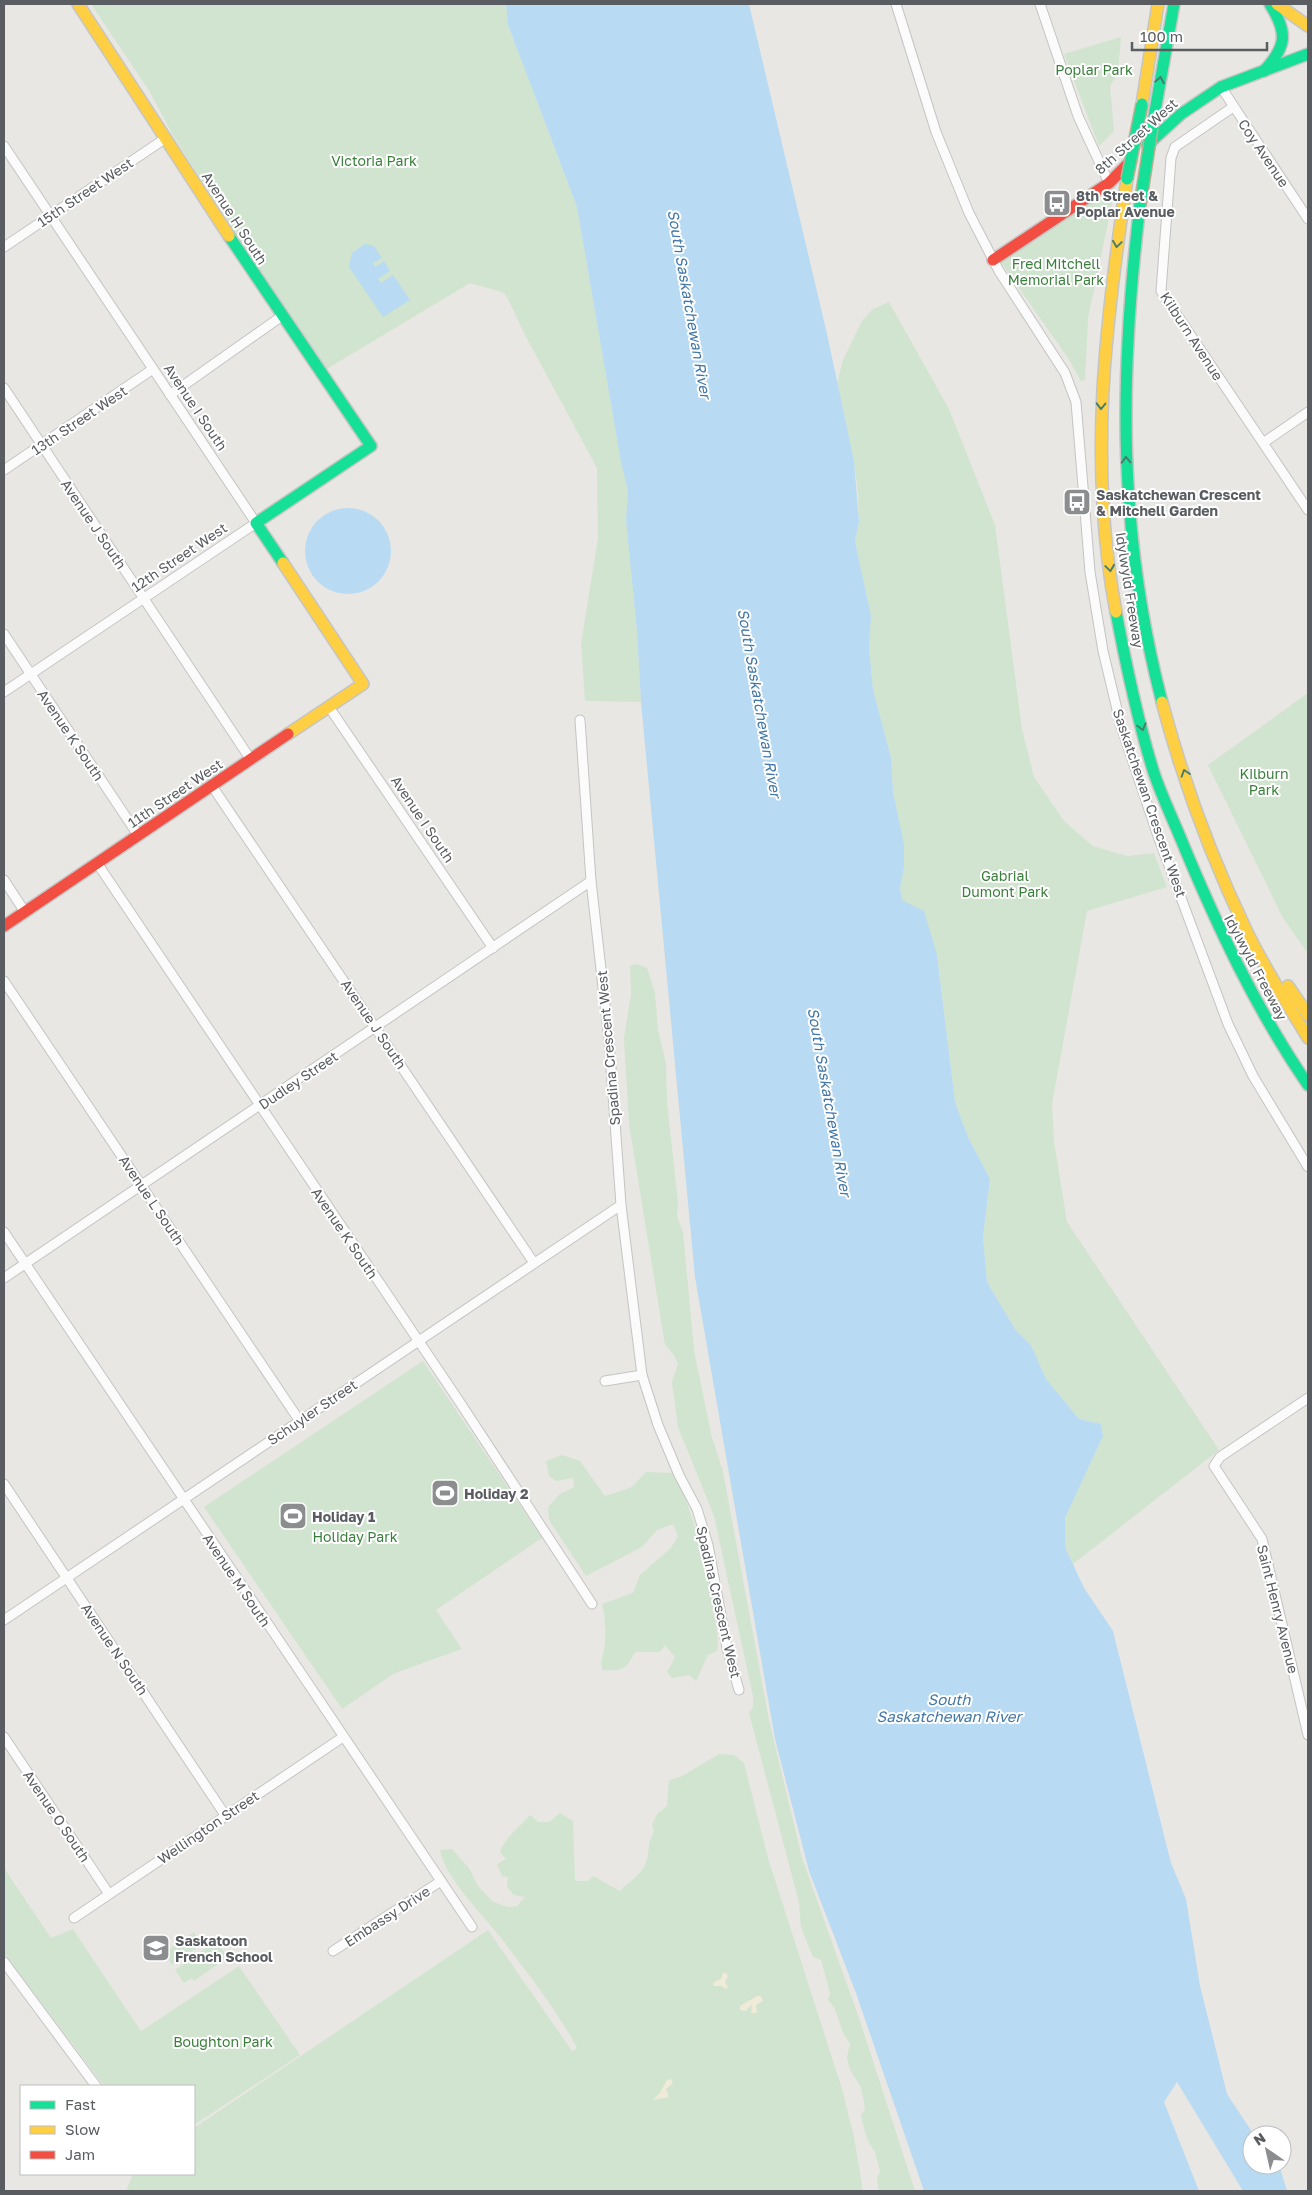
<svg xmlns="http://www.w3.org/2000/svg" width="1312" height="2195" font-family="'Golos Text',sans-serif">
	<rect width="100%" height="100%" fill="#e8e7e3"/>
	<g fill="#d1e4cf">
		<polygon points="91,4 506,4 508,25 577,207 621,461 628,491 626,520 637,632 641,702 585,701 581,644 598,538 597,468 525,335 507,297 502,292 470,283 325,370 261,274 174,137 150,92"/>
		<polygon points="1121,37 1118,73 1110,86 1114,131 1099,146 1064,54"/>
		<polygon points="1117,179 1088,318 1085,380 1081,381 1068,358 1000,261"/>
		<polygon points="889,302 949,409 995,525 1022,729 1034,777 1064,821 1093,846 1127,856 1154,853 1167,887 1087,911 1052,1104 1054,1141 1067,1222 1219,1450 1073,1564 1065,1547 1065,1518 1103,1436 1101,1424 1079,1419 1046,1379 1031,1345 1015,1329 987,1282 983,1237 990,1179 968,1137 955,1102 937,955 902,900 900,889 904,867 893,792 891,758 873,689 869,648 871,616 855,541 859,522 858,493 854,461 837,383 843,360 862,321 873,309"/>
		<polygon points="1308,693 1308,954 1283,918 1208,765"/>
		<path d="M 637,964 L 647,968 L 655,993 L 658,1030 L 666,1064 L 667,1103 L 678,1202 L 677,1216 L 683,1232 L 694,1350 L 711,1434 L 723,1472 L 769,1720 L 802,1858 L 860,2021 L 915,2191 L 879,2191 L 877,2178 L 880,2171 L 875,2152 L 867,2139 L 861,2116 L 865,2108 L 861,2087 L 850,2070 L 847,2058 L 850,2043 C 838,2031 841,2012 828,2000 L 830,1993 L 821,1960 L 813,1957 L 801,1927 L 799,1902 L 749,1713 L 753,1707 L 753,1696 L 714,1516 L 678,1427 L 672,1382 L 678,1364 L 673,1354 L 665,1345 L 629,1124 L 624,1038 L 631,994 L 630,966 Z"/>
		<polygon points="423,1361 542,1538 436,1610 462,1649 395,1673 342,1709 204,1507"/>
		<path d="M 562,1455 L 580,1461 L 605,1496 L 632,1487 L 646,1472 L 674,1473 C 700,1528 711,1581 718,1641 L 717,1651 L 708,1655 L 696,1681 L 689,1675 L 672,1678 L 667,1672 L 675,1657 L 665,1645 L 660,1652 L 635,1652 C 626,1671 621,1671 602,1670 C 600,1660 604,1653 605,1643 C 606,1629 605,1617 602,1604 L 633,1593 L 640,1575 L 671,1548 L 678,1536 L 673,1524 L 657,1530 L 642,1547 L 586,1576 L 549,1520 L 548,1507 L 560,1494 L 574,1487 L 573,1478 L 556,1481 L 549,1476 L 546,1461 Z"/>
		<path d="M 719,1754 L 734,1755 L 744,1763 L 768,1858 L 842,2089 L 854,2137 L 863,2191 L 126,2191 L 133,2174 L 194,2174 L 194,2128 L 488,1930 L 572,2051 L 577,2048 C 557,2010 527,1972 501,1938 C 483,1915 445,1878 440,1850 L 452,1849 L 469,1868 L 478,1886 L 493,1902 L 508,1907 L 517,1906 L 525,1897 L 514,1895 L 507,1887 L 508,1877 L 502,1876 L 497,1864 L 506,1859 L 500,1852 C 505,1837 520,1827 530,1815 L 538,1822 L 549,1822 L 560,1813 L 573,1821 L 575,1881 L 588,1881 L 593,1876 L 620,1891 C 627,1883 641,1875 645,1865 C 651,1852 646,1845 654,1832 L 652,1825 L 657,1814 L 667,1806 L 669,1780 L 682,1776 Z"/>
		<polygon points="4,1868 51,1938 73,1929 141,2031 239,1966 300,2055 194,2125 194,2086 104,2086 4,1953"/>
		<polygon points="194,1932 202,1944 172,1965 164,1953"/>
		<polygon points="216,1941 228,1957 194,1981 192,1978 184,1983 175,1970"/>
	</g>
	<g fill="#f0ead9">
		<polygon points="723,1973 726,1973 728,1976 725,1982 728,1987 726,1989 721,1986 713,1986 714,1982 721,1979"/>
		<polygon points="757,1996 761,1996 763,2001 756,2005 757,2013 751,2013 752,2004 746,2011 740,2010 740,2006"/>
		<polygon points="671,2079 673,2083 666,2089 669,2097 653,2100 660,2093 667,2080"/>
	</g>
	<g fill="#b8daf2">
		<polygon points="506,4 749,4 827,334 854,461 859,522 855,541 871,616 869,648 873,689 891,758 893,792 904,845 904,867 900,889 902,900 924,911 937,955 955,1102 968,1137 990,1179 983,1237 987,1282 1015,1329 1031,1345 1046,1379 1079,1419 1101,1424 1103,1436 1065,1518 1065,1547 1084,1588 1113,1631 1171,1863 1186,1899 1200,1986 1227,2094 1254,2135 1252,2135 1252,2165 1279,2165 1287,2191 1243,2191 1177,2082 1164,2102 1199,2191 924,2191 856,1993 809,1871 775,1739 695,1277 641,702 637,632 626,520 628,491 621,462 577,207 508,25"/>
		<polygon points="365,244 374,246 382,258 373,263 375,267 384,261 390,271 378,279 381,283 393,275 410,300 383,317 349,267 352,253"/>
		<circle cx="348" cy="551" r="43"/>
	</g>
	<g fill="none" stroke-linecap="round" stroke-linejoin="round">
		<defs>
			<g id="street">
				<polyline points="896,4 936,132 969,213 999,271 1065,373 1076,402 1090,572 1103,651 1121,726 1158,836 1228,1024 1253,1076 1308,1167"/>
				<polyline points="1040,4 1078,116 1109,183"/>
				<polyline points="1221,87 1308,219"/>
				<polyline points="1233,107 1175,147 1171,158 1161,291 1308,510"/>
				<polyline points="4,146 256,523 4,692"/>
				<polyline points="4,247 166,138"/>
				<polyline points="4,388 251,760"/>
				<polyline points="170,395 282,316"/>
				<polyline points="1263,443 1308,412"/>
				<polyline points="4,470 153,369"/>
				<polyline points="4,634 138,835"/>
				<polyline points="329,707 493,948"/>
				<polyline points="580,720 591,881 609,1040 621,1205 642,1375 658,1425 679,1475 697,1509 708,1545 727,1648 739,1690"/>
				<polyline points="212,786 534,1263"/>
				<polyline points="97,863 459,1401 592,1604"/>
				<polyline points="4,880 25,912"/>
				<polyline points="4,981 299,1420"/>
				<polyline points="4,1232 472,1927"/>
				<polyline points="4,1278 591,881"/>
				<polyline points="605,1381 642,1375"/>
				<polyline points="1308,1398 1220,1457 1214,1466 1262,1539 1308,1735"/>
				<polyline points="4,1484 225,1815"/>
				<polyline points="4,1620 621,1205"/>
				<polyline points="4,1737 109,1894"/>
				<polyline points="74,1918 343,1737"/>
				<polyline points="333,1951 441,1881"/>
				<polyline points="4,1962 96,2086"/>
			</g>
			<g id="fast">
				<path d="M 1264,71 C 1287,46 1288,33 1270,4"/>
				<polyline points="1152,128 1174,4"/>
				<polyline points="1147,145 1181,114 1221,87 1308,54"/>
				<path d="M 1140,205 C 1119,378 1118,533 1162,702"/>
				<polyline points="229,236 371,446 256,523 283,563"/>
				<path d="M 1116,612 C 1126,665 1137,718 1153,770 C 1161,795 1173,819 1183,844 C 1218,928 1256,1009 1308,1085"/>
			</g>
			<g id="slow">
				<polyline points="78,4 229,236"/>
				<polyline points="1277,4 1308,26"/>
				<polyline points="1142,104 1158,4"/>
				<polyline points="283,563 363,684 288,734"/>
				<path d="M 1116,612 C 1088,465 1105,325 1127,179"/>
				<path d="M 1162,702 C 1183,781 1212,859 1247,932 C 1265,969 1287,1003 1308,1038"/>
				<polyline points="1288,986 1308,1015"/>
			</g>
			<g id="jam">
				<polyline points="993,260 1109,183 1131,161"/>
				<polyline points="4,926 288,734"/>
			</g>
		</defs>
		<use href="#street" stroke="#c4c4c4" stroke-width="11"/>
		<use href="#fast" stroke="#c5c5c5" stroke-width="14"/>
		<use href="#slow" stroke="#c5c5c5" stroke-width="14"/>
		<use href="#jam" stroke="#c5c5c5" stroke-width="14"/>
		<use href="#street" stroke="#fcfbfb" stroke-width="9"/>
		<use href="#fast" stroke="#16e098" stroke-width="11"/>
		<use href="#slow" stroke="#ffcf43" stroke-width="11"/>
		<use href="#jam" stroke="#f24e42" stroke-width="11"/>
		<defs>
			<g id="fast-bridge">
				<polyline points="1127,179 1142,104"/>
				<polyline points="1140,205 1152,128"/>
			</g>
		</defs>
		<use href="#fast-bridge" stroke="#bdaf93" stroke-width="14" stroke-linecap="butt"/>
		<use href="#fast-bridge" stroke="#16e098" stroke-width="11"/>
	</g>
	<defs><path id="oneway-chevron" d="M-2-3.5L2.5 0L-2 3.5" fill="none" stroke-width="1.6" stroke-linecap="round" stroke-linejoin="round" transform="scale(1.25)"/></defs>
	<g stroke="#487d6e">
		<use href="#oneway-chevron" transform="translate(1160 80) rotate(-80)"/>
		<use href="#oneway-chevron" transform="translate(1117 244) rotate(98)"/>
		<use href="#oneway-chevron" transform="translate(1101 406) rotate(91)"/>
		<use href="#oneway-chevron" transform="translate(1126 460) rotate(-92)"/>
		<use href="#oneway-chevron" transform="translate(1110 568) rotate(82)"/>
		<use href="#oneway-chevron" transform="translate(1142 727) rotate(75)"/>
		<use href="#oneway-chevron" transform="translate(1185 773) rotate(-108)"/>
	</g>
	<defs>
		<symbol id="bus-square" viewBox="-11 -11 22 22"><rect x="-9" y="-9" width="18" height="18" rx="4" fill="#8b8d8e" stroke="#fff"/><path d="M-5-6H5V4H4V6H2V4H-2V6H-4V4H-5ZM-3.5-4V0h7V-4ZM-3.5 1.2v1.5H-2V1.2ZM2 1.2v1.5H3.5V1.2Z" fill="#fff"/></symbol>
		<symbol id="stadium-square" viewBox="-11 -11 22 22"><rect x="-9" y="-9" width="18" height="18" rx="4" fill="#8b8d8e" stroke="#fff"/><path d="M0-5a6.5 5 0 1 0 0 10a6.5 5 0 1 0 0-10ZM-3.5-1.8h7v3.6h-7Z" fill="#fff"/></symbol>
		<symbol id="school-square" viewBox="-11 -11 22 22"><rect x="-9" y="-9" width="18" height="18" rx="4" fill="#8b8d8e" stroke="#fff"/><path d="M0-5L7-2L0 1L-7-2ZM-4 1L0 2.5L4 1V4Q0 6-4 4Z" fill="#fff"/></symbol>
	</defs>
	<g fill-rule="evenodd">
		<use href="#bus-square" x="1041" y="187" width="32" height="32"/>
		<use href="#bus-square" x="1061" y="486" width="32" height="32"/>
		<use href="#stadium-square" x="429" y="1477" width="32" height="32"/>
		<use href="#stadium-square" x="277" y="1500" width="32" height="32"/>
		<use href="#school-square" x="140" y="1932" width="32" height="32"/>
	</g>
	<g text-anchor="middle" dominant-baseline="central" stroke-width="4" stroke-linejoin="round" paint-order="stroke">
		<g font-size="14" fill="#397f3b" stroke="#fff">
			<text x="1094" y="69">Poplar Park</text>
			<text x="374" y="160">Victoria Park</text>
			<text x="1056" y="263">Fred Mitchell<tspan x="1056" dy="16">Memorial Park</tspan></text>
			<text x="1264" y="773">Kilburn<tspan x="1264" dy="16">Park</tspan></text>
			<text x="1005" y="875">Gabrial<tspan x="1005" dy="16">Dumont Park</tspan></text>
			<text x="355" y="1536">Holiday Park</text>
			<text x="223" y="2041">Boughton Park</text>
		</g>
		<g font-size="14" fill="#595c60" stroke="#fff">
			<text transform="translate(1136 136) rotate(-42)">8th Street West</text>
			<text transform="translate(1264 153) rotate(56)">Coy Avenue</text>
			<text transform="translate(85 192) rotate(-34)">15th Street West</text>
			<text transform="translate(235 218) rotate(57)">Avenue H South</text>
			<text transform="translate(1192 336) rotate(57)">Kilburn Avenue</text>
			<text transform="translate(196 407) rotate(56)">Avenue I South</text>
			<text transform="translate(79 420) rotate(-34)">13th Street West</text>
			<text transform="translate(94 524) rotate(56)">Avenue J South</text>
			<text transform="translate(179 557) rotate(-34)">12th Street West</text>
			<text transform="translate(1130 590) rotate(81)">Idylwyld Freeway</text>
			<text transform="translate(71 735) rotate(56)">Avenue K South</text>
			<text transform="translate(175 793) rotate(-34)">11th Street West</text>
			<text transform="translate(1150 803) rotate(71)">Saskatchewan Crescent West</text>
			<text transform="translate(423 819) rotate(56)">Avenue I South</text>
			<text transform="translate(1256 967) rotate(62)">Idylwyld Freeway</text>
			<text transform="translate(374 1024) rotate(56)">Avenue J South</text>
			<text transform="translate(608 1048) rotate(-95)">Spadina Crescent West</text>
			<text transform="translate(298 1080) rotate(-34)">Dudley Street</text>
			<text transform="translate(152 1200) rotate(56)">Avenue L South</text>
			<text transform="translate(345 1233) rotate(56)">Avenue K South</text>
			<text transform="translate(312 1412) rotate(-34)">Schuyler Street</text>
			<text transform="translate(237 1580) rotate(56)">Avenue M South</text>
			<text transform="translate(719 1602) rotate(77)">Spadina Crescent West</text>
			<text transform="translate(1278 1609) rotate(76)">Saint Henry Avenue</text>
			<text transform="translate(115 1649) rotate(56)">Avenue N South</text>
			<text transform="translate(57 1816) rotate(56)">Avenue O South</text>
			<text transform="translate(208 1827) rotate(-34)">Wellington Street</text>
			<text transform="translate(387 1916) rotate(-33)">Embassy Drive</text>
		</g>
		<g font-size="14" font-weight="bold" fill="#595c60" stroke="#fff" text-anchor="start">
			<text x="1076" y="195">8th Street &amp;<tspan x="1076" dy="16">Poplar Avenue</tspan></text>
			<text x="1096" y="494">Saskatchewan Crescent<tspan x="1096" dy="16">&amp; Mitchell Garden</tspan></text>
			<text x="464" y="1493">Holiday 2</text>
			<text x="312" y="1516">Holiday 1</text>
			<text x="175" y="1940">Saskatoon<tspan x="175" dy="16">French School</tspan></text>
		</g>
		<g font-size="15" font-style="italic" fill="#4277a8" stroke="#fff">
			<text transform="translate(690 304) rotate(80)">South Saskatchewan River</text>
			<text transform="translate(760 703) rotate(80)">South Saskatchewan River</text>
			<text transform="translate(830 1102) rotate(80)">South Saskatchewan River</text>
			<text x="949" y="1699">South<tspan x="949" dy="17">Saskatchewan River</tspan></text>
		</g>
	</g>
	<rect width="1312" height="2195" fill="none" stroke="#595c60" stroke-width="10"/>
	<rect x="20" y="2085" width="175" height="90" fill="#ffffff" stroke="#bdbebf"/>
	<rect x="30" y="2101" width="25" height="8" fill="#16e098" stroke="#bdbebf"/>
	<text x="65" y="2110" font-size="15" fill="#595c60">Fast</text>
	<rect x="30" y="2126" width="25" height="8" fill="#ffcf43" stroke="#bdbebf"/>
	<text x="65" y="2135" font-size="15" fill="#595c60">Slow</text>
	<rect x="30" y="2151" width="25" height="8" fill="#f24e42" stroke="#bdbebf"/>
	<text x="65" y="2160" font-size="15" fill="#595c60">Jam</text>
	<g transform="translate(1267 2150) rotate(326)"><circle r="24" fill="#ffffff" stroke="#bdbebf"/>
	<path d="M0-4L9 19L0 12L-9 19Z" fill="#8b8d8e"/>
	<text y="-8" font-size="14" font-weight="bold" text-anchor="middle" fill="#595c60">N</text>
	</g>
	<path d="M1132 42v8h135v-8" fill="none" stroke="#595c60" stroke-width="2.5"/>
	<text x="1140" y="42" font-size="15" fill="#595c60" stroke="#ffffff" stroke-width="4" paint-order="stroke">100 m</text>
</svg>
